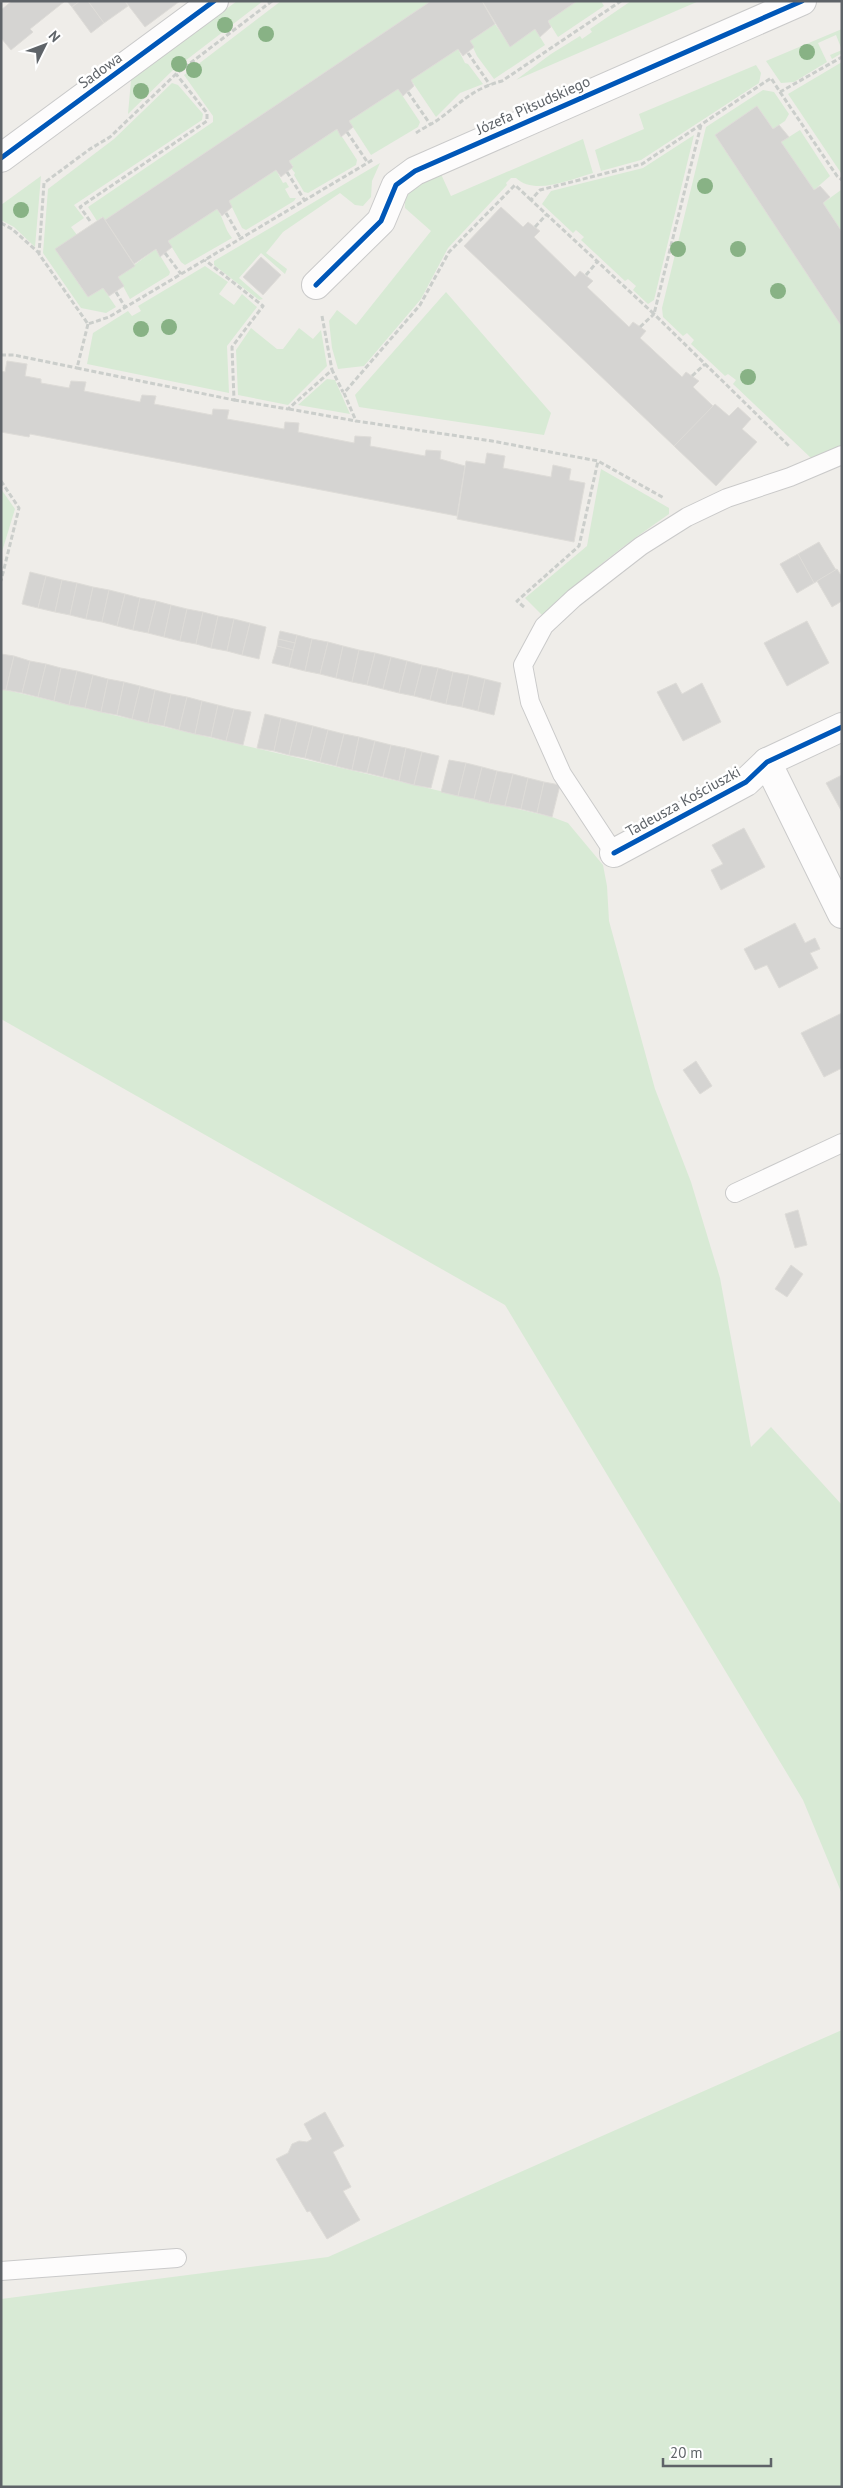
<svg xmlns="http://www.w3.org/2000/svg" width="843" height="2488" font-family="'PT Sans',sans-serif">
	<rect width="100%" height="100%" fill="#efede9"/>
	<g fill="#d8ead5">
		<polygon points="237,1 263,1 172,71 128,114 131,80"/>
		<polygon points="281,1 431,1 105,220 102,217 97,221 88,207 213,122 213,116 184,75"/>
		<polygon points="577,1 601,1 604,6 558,37 548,21"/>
		<polygon points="631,1 699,1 516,80 551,54 580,36 582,39 592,32 590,29"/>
		<polygon points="495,24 510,46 535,29 545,45 494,79 477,56 470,41"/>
		<polygon points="842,29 842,53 832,59 830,55 842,50 836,35 818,43 827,62 794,82 781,83 766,61"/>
		<polygon points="458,49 465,63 468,64 483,84 460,93 436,117 411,80"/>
		<polygon points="842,62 842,173 841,173 788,94"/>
		<polygon points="756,65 761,73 759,83 641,160 601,171 595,150 644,129 639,114"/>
		<polygon points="172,83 178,85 203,114 202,120 74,205 84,218 71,227 77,235 56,249 88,297 103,288 116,307 106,313 81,308 43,253 48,189 114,139"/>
		<polygon points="398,89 420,122 418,127 371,155 349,121"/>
		<polygon points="763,90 774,92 789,114 785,121 773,129 757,106 715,135 842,327 842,446 811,458 733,384 736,380 728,374 725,376 691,344 694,340 687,333 683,336 663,317 662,308 706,127"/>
		<polygon points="337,129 357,160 356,165 308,193 304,192 294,175 295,173 291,168 293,166 289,161"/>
		<polygon points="800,130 830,176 814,190 781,142"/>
		<polygon points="694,135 654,300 648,304 633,290 636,286 628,279 625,281 581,240 584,237 576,230 573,233 542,204 551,191 643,168"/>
		<path d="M 583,139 L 593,173 C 571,179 535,196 516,178 L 511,178 L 506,183 L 507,185 L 448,248 L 421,299 L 364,366 L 338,369 L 332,348 L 329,321 L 337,310 L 356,325 L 431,231 L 405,208 C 403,188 426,180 440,172 L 451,196 Z"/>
		<polygon points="380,163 372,181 371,197 363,206 355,205 340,193 283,232 266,253 287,269 285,274 261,253 239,278 263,299 259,300 214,265 214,261"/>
		<polygon points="276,170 283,183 286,182 289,187 285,189 290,198 296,198 294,201 246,230 242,228 229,201"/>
		<polygon points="41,176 35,247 14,227 1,220 1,205"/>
		<polygon points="841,190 842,192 842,232 823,203"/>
		<path d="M 217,209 C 224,219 224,228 232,238 L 185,265 L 181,262 L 168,241 Z"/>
		<polygon points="156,249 170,272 169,275 130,299 118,277"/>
		<polygon points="205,266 228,282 219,294 234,305 242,294 257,307 227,346 229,393 87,364 93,333 128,311 132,316 141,311 138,306"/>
		<polygon points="446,292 551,413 544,435 359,407 355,395"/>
		<polygon points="251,328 277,349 283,349 299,328 313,339 321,330 327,366 288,405 238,395 236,350"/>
		<polygon points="327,379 335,380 350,414 298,405"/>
		<path d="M 601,469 L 669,508 L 669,514 C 624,545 582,577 543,616 L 525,598 L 587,546 Z"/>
		<polygon points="1,489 15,509 1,555"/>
		<polygon points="1,690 6,690 552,817 568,823 603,865 607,886 609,921 655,1089 691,1182 720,1278 751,1447 771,1427 842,1505 842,1894 803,1800 505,1305 1,1019"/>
		<polygon points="842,2030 842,2487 1,2487 1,2299 328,2257"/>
	</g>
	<g fill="#d5d4d2" stroke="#dedcd8">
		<polygon points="12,1 65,1 30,29 33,32 11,50 1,38 1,10"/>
		<polygon points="67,1 80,1 72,7"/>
		<polygon points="80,1 88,1 104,23 91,33 72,7"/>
		<polygon points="88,1 125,1 128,6 104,23"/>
		<polygon points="125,1 180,1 145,27"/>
		<polygon points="431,1 482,1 495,24 470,41 474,47 463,56 458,49 411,80 414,86 403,96 398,89 349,121 353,127 341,137 337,129 289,161 293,167 281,177 276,170 229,201 232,207 222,216 217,209 168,241 172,247 160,257 156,249 134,264 105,220"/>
		<polygon points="482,1 577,1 548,21 551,27 540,37 535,29 510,47"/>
		<polygon points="757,106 773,129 779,125 789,137 781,142 814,190 820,186 830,197 823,203 842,232 842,327 715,135"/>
		<polygon points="501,207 523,227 528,222 540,231 534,237 575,277 580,271 593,281 587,287 629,327 633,322 646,331 640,338 682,377 686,372 699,381 693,387 714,407 677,446 674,446 464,246"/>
		<polygon points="103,217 135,266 118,277 124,286 109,296 103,288 88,297 55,249"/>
		<polygon points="261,257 281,275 263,295 243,277"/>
		<polygon points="7,361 27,364 25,376 41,379 41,383 69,388 71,381 86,382 84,391 140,402 142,395 156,396 154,404 212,415 213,409 229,410 227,419 284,429 285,422 299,423 298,432 354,443 355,436 371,437 370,446 425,456 426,450 441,451 440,459 465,466 457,516 30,434 29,437 1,432 1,371 5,372"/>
		<polygon points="715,404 729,416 738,407 751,419 742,429 757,442 716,486 674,446"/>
		<polygon points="487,453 505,456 503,468 551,477 553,465 571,469 569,480 585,483 574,542 457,519 466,461 485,464"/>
		<polygon points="819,542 836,570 814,583 798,554"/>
		<polygon points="798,554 814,583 797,593 780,564"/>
		<polygon points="837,569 842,577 842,601 832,607 817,581"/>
		<polygon points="30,572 46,576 38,608 22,604"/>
		<polygon points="46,576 62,580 55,612 38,608"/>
		<polygon points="62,580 77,583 70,615 55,612"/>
		<polygon points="77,583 93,587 86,619 70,615"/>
		<polygon points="93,587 109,590 102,622 86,619"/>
		<polygon points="109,590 125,594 117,626 102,622"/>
		<polygon points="125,594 140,598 133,630 117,626"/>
		<polygon points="140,598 156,601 148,633 133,630"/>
		<polygon points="156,601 171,605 164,637 148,633"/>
		<polygon points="171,605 187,609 180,641 164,637"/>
		<polygon points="187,609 203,612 196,644 180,641"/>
		<polygon points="203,612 218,616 211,648 196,644"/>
		<polygon points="218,616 234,619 227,651 211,648"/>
		<polygon points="234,619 250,623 242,655 227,651"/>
		<polygon points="807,621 829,663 787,686 764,643"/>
		<polygon points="250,623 266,627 259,659 242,655"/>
		<polygon points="280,631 297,635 295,643 278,639"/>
		<polygon points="297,635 312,639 305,671 289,667"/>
		<polygon points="278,639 295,643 293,650 277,646"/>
		<polygon points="312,639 328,642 320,674 305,671"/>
		<polygon points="328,642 343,646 336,678 320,674"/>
		<polygon points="277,646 293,650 289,667 272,663"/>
		<polygon points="343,646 359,650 352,682 336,678"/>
		<polygon points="359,650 375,653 367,685 352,682"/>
		<polygon points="375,653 391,657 383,689 367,685"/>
		<polygon points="1,654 14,656 6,690 1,690"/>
		<polygon points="14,656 30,661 22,693 6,690"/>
		<polygon points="391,657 407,661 399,693 383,689"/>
		<polygon points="30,661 46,664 38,697 22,693"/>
		<polygon points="407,661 422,665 414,696 399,693"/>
		<polygon points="46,664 61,668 54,701 38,697"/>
		<polygon points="422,665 438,668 430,700 414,696"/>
		<polygon points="61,668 77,671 69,705 54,701"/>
		<polygon points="438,668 453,672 446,704 430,700"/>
		<polygon points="77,671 93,675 85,708 69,705"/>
		<polygon points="453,672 469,675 462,707 446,704"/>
		<polygon points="93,675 108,679 101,712 85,708"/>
		<polygon points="469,675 485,679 478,711 462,707"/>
		<polygon points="108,679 124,682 117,715 101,712"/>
		<polygon points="485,679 501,683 494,715 478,711"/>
		<polygon points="124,682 140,686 132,719 117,715"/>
		<polygon points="676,683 682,694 702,683 721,722 683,741 657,692"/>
		<polygon points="140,686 155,690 148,723 132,719"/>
		<polygon points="155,690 171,694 164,726 148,723"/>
		<polygon points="171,694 187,697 179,730 164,726"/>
		<polygon points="187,697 202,701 195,734 179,730"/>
		<polygon points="202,701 218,705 211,737 195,734"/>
		<polygon points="218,705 234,709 226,741 211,737"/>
		<polygon points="234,709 251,712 243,745 226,741"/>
		<polygon points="265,714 281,718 274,751 257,748"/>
		<polygon points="281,718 297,722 289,755 274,751"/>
		<polygon points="297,722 313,726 305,758 289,755"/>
		<polygon points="313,726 328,730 320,762 305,758"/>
		<polygon points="328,730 344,734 336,766 320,762"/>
		<polygon points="344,734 359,737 352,770 336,766"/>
		<polygon points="359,737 375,741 367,773 352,770"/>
		<polygon points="375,741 391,745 383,777 367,773"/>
		<polygon points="391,745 406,748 399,781 383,777"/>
		<polygon points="406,748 422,752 414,785 399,781"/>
		<polygon points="422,752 439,756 431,788 414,785"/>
		<polygon points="449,760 466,763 458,796 441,792"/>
		<polygon points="466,763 482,767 474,799 458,796"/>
		<polygon points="482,767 497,771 489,803 474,799"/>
		<polygon points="497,771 513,774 505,806 489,803"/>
		<polygon points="513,774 528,778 521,809 505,806"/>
		<polygon points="842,775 842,812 826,783"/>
		<polygon points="528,778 544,782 537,813 521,809"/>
		<polygon points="544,782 560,785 552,817 537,813"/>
		<polygon points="744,828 765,867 721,890 711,870 723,864 712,845"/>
		<polygon points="795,923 805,943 815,938 820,949 810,953 818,968 779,988 767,965 755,970 744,949"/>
		<polygon points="842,1013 842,1068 824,1077 801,1033"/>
		<polygon points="696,1061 712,1086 700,1094 683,1070"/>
		<polygon points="798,1210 807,1245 795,1248 785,1214"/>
		<polygon points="791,1265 803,1274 787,1297 775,1289"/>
		<polygon points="325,2112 344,2146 333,2152 351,2187 343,2191 360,2220 327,2239 310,2211 307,2212 276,2159 288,2153 292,2144 299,2141 307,2142 312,2139 304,2124"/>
	</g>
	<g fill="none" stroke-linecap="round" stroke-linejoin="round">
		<defs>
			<g id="lane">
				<polyline points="614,853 562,774 530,702 523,665 544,626 574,598 641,546 687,517 727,498 790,477 842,455"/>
				<polyline points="735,1193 842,1143"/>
				<polyline points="1,2271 177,2258"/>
			</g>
			<g id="street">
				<polyline points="1,158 214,1"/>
				<polyline points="316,285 381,221 396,185 415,171 802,1"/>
				<polyline points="767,762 842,914"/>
				<polyline points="614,853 746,782 767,762 842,727"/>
			</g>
		</defs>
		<use href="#lane" stroke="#cacaca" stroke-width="20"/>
		<use href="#street" stroke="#cacaca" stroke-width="30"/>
		<g stroke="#cbcecb" stroke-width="3" stroke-dasharray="5 2.5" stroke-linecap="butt">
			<polyline points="272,1 176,74 110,137 90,149 44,183 39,254 88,324 109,317 374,159"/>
			<polyline points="468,53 490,85"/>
			<polyline points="408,92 430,124"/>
			<polyline points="780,92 837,176 842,180"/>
			<polyline points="701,125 654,314 531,200 540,190 642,164 771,78 780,92 842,57"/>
			<polyline points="347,132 368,163"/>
			<path d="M 416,133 C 423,128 432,124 439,119 C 462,102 472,89 502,81 L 621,1"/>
			<polyline points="287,172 305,201"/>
			<polyline points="531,200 515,185 449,252 420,305 344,393 356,421 492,441 598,461 664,498"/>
			<polyline points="226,213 241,239"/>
			<polyline points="90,221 80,207 207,121 207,113 176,74"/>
			<polyline points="1,223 12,229 39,253"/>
			<polyline points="535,227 546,215"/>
			<polyline points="165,253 181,274"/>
			<polyline points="586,275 597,262"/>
			<polyline points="116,292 125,307"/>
			<polyline points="322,316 332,370"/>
			<polyline points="88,324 77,368 234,400 232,347 263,306 205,260"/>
			<polyline points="640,327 654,314 790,447"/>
			<polyline points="1,355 14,355 77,368"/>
			<polyline points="692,376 705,364"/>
			<polyline points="234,400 288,409 332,370 343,392"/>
			<polyline points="289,409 356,421"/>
			<polyline points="1,481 19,508 1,581"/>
			<polyline points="524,607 517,601 579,546 598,461"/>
		</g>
		<use href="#lane" stroke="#fdfcfc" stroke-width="18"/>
		<use href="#street" stroke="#fdfcfc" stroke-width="28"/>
		<defs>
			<g id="cycleway">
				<polyline points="1,158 214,1"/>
				<polyline points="316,285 381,221 396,185 415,171 802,1"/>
				<polyline points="614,853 746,782 767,762 842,727"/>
			</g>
		</defs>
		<use href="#cycleway" stroke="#fff" stroke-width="8"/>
		<use href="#cycleway" stroke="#0057b8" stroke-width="5"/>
	</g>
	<g fill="#88b285">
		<circle cx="225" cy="25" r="8"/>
		<circle cx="266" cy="34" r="8"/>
		<circle cx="807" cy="52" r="8"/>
		<circle cx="179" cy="64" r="8"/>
		<circle cx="194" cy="70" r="8"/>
		<circle cx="141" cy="91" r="8"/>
		<circle cx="705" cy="186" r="8"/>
		<circle cx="21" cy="210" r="8"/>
		<circle cx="678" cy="249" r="8"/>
		<circle cx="738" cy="249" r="8"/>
		<circle cx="778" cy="291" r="8"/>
		<circle cx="169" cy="327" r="8"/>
		<circle cx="141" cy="329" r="8"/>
		<circle cx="748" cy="377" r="8"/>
	</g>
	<g text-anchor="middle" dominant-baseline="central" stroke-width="5" stroke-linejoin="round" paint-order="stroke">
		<g font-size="15" fill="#5e6368" stroke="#fff">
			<text transform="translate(100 70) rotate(-36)">Sadowa</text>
			<text transform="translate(533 105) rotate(-24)">Józefa Piłsudskiego</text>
			<text transform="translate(683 801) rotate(-29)">Tadeusza Kościuszki</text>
		</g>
	</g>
	<rect width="843" height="2488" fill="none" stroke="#5e6368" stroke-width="5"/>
	<g transform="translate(45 45) rotate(48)" stroke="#ffffff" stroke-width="4" paint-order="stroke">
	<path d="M0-4L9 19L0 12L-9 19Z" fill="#5e6368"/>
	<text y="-8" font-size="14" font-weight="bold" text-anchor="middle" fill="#5e6368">N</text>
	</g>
	<path d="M663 2458v8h108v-8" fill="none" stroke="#5e6368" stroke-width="2.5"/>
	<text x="670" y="2458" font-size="15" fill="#5e6368" stroke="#ffffff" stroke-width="4" paint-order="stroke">20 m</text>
</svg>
